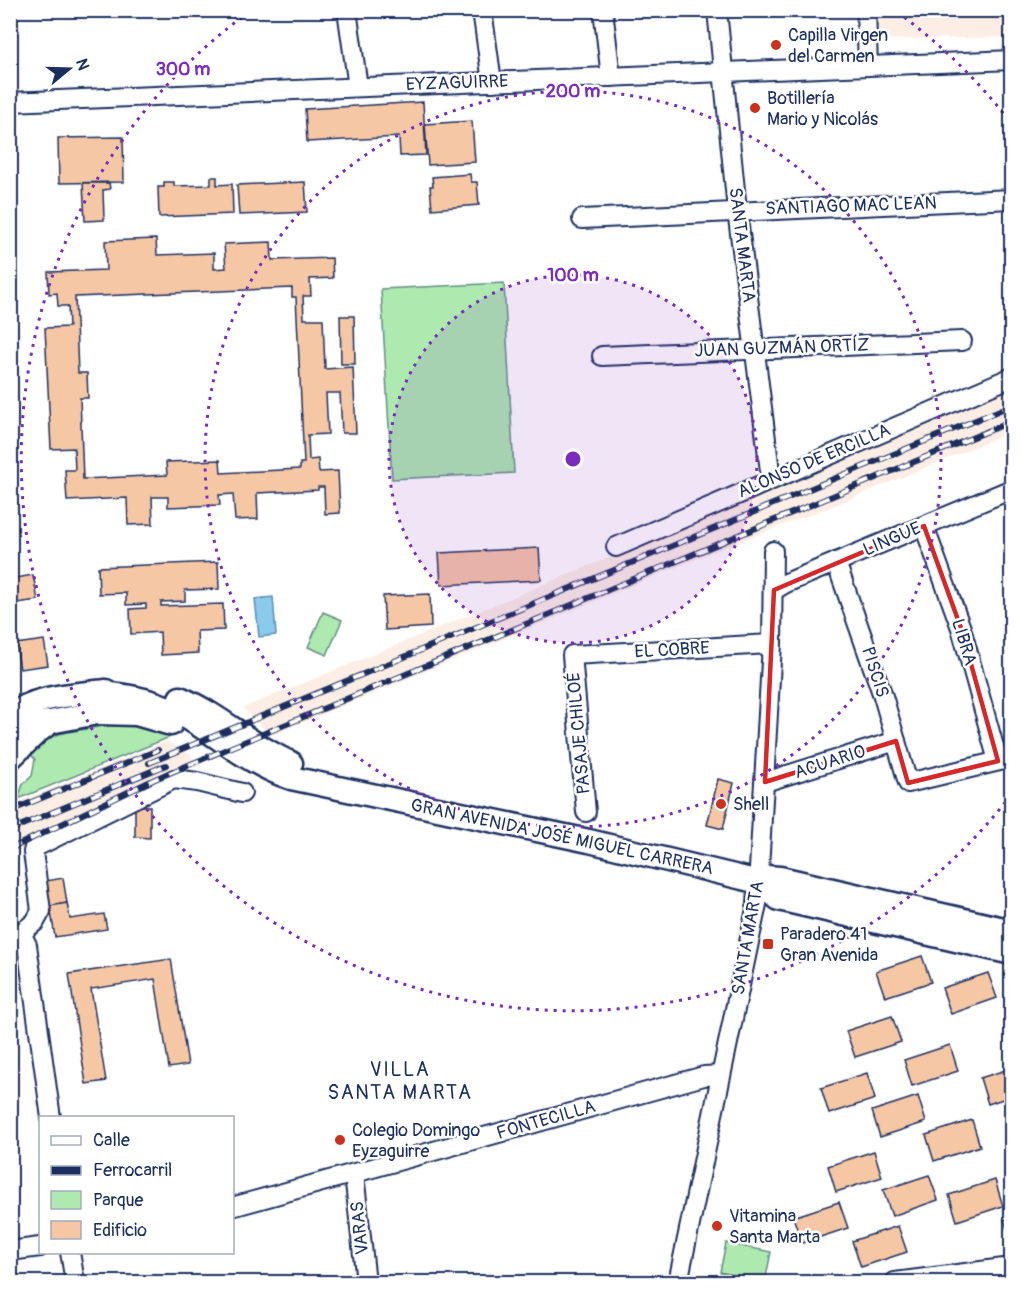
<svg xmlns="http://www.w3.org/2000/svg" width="1022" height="1293" font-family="Pangolin,sans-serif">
	<rect width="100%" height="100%" fill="#fff"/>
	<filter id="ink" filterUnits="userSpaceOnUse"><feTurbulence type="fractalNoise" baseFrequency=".0167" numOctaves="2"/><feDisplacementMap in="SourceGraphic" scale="12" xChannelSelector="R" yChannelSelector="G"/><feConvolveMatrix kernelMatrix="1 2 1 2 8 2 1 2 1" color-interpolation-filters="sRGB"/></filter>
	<g filter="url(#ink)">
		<g fill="#fceee4">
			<polygon points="875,11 1011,11 1011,37 875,40"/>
			<polygon points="1011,388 1011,432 838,504 708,554 270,736 243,708 786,485"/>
			<polygon points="167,741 180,750 191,754 194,762 198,766 174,775 11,854 11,805"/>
		</g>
		<g fill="#aeeab0" stroke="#648c87" stroke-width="1.5">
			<polygon points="504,283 514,473 392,479 381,289"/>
			<polygon points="323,612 342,620 327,655 308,647"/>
			<polygon points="122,723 171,731 175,735 18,799 23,784 32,776 35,759 30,754 47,738 63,733"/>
			<polygon points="726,1243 771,1252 765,1282 720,1272"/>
		</g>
		<polygon fill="#8acaeb" stroke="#5e8cb3" stroke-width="1.5" points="273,597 276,635 259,637 255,599"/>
		<g fill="#f6c7a5" stroke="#1b2f5e" stroke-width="1.5" fill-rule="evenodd">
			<polygon points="423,102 426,155 400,156 399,137 307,142 305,109"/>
			<polygon points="472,121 475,162 428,165 425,124"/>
			<polygon points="123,137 124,182 59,183 58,138"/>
			<polygon points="470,174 471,182 477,182 479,205 432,209 430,186 433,186 432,177"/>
			<polygon points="211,177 217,177 217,185 232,184 233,214 159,217 158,187 164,187 164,182 174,182 174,186 211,185"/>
			<polygon points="305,182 307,212 239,215 237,185"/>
			<polygon points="83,183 109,183 110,189 103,190 104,220 85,221"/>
			<path d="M 156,239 L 157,255 L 214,253 L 214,269 L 226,268 L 224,244 L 271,242 L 272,260 L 332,258 L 333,278 L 310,279 L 311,296 L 303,296 L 304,319 L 323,319 L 325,369 L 353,367 L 356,433 L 342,433 L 340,393 L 326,393 L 328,434 L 308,435 L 309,460 L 318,459 L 319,472 L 338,471 L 340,513 L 325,514 L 324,487 L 318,487 L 318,490 L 257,493 L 258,519 L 235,520 L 233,494 L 219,495 L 220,505 L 168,507 L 168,497 L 152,497 L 153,524 L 128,525 L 127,498 L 67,501 L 65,470 L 75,470 L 74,448 L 51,449 L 45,328 L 69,327 L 68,306 L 58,306 L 57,293 L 49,294 L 48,272 L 106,270 L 105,241 ZM 292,288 L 292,297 L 296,297 L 304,463 L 300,463 L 300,469 L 221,473 L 220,460 L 166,462 L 167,475 L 83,479 L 80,398 L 88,398 L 87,373 L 78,373 L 75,297 Z"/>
			<polygon points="340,316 354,316 355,364 341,364"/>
			<polygon points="539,548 541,580 441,585 439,553"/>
			<polygon points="218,562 219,589 185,590 185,601 161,602 161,606 223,604 224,630 197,631 198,653 161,655 160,632 131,634 130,609 146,608 146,604 126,605 126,593 99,594 98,567"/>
			<polygon points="33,575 38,600 10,604 10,579"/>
			<polygon points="430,594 431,627 385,630 383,596"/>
			<polygon points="44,640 48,665 20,669 16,644"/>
			<polygon points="718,779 734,783 723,829 707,825"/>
			<polygon points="135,806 150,806 150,838 135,837"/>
			<polygon points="63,878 67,903 50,906 46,881"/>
			<polygon points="67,903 70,919 104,914 107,929 55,937 50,906"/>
			<polygon points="922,956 931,982 885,997 876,971"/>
			<polygon points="171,959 188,1065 169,1068 155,979 91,989 106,1081 86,1084 69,974"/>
			<polygon points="988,973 997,998 951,1014 942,988"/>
			<polygon points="892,1016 901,1042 855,1057 846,1031"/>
			<polygon points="950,1045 958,1071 912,1086 904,1060"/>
			<polygon points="1012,1068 1012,1096 988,1104 980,1078"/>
			<polygon points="867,1073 875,1099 829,1114 821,1088"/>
			<polygon points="918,1096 926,1122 880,1137 872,1111"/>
			<polygon points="972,1120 980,1146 934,1161 926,1135"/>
			<polygon points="874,1151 882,1177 836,1192 828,1166"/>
			<polygon points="929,1175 938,1200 892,1216 883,1190"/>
			<polygon points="995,1180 1003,1206 957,1221 949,1195"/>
			<polygon points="839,1202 848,1228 802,1243 793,1217"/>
			<polygon points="1012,1217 1012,1244 1004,1220"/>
			<polygon points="898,1226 907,1252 861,1267 852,1241"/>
		</g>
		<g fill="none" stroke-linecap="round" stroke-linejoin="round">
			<defs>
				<g id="minor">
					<polyline points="347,10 358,87"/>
					<polyline points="482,10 492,82"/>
					<polyline points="603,10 611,77"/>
					<polyline points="717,10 737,210 771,479"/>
					<polyline points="866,10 868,66"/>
					<polyline points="10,102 1012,60"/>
					<polyline points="582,219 1012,199"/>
					<polyline points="602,356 962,341"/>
					<polyline points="924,526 961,628 998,761"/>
					<polyline points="616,547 1012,377"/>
					<polyline points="836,562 883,696 908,783 1012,758"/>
					<polyline points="774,590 786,583 1012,489"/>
					<polyline points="765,782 896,741"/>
					<polyline points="586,812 572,655 772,644"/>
					<polyline points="21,933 35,922 41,911 33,852 34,848 40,845 174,779 197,782 242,793"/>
					<polyline points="21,933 27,945 51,1118"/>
					<polyline points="354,1174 366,1282"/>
					<polyline points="232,1207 704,1076 721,1075"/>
					<polyline points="10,1251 40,1247"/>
					<polyline points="70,1252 75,1282"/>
					<polyline points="678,1282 757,904 772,644 773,551"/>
					<polyline points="895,1282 1012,1267"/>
				</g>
				<g id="major">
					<path d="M 93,693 C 126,694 157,700 186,717 C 222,738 251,765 291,778 L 589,841 L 759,882 L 779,899 L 1012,953"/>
					<path d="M 180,698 C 220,715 251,746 291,763"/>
					<polyline points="99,713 136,714 171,724"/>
					<path d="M 10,716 C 35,695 76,695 106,691"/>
					<polyline points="10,725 50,722 113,710"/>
					<polyline points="10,758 36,733 49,723"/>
					<polyline points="759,882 766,877 780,878 1012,931"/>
				</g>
			</defs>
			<use href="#minor" stroke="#1b2f5e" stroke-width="22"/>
			<use href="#major" stroke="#1b2f5e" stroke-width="27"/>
			<use href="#minor" stroke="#fff" stroke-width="18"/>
			<use href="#major" stroke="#fff" stroke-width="22"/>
			<defs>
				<g id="rail">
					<polyline points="149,763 1012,405"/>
					<polyline points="10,811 158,750"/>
					<polyline points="10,830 166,765"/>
					<polyline points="10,849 155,779 1012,421"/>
				</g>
			</defs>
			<use href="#rail" stroke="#1b2f5e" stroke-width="6"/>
			<use href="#rail" stroke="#fff" stroke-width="4" stroke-dasharray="11" stroke-linecap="butt"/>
		</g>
	</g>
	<path fill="none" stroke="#d62828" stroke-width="4.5" stroke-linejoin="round" d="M 924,526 L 961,628 L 998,761 L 908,783 L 896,741 L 765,782 L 774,590 Z"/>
	<circle cx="573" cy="459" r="184" fill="#7b2cbf" fill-opacity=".12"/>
	<g fill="none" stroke="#7b2cbf" stroke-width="3" stroke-dasharray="3 6">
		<circle cx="573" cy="459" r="184"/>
		<circle cx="573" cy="459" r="368"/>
		<path d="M1011 795A552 552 0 1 1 249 12M897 12A552 552 0 0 1 1011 123"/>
	</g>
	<g fill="#c8321e" stroke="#fff" stroke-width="2">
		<circle cx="776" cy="45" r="6"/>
		<circle cx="755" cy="108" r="6"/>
		<circle cx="721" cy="804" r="6"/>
		<rect x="762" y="938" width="12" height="12" rx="3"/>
		<circle cx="340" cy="1140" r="6"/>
		<circle cx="717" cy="1226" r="6"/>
	</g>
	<g text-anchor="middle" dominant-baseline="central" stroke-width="5" stroke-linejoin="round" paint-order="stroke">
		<g font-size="18" fill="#1b2f5e" stroke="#fff" text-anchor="start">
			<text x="788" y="35">Capilla Virgen<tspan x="788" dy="21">del Carmen</tspan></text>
			<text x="767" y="98">Botillería<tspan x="767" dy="21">Mario y Nicolás</tspan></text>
			<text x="733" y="804">Shell</text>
			<text x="780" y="934">Paradero 41<tspan x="780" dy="21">Gran Avenida</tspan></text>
			<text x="352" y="1130">Colegio Domingo<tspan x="352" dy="21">Eyzaguirre</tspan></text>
			<text x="729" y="1216">Vitamina<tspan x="729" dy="21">Santa Marta</tspan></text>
		</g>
		<g font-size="18" fill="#1b2f5e" stroke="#fff">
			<text transform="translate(457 83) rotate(-2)">EYZAGUIRRE</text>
			<text transform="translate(851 206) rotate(-2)">SANTIAGO MAC LEAN</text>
			<text transform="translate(742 245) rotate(83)">SANTA MARTA</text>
			<text transform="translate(782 348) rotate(-2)">JUAN GUZMÁN ORTÍZ</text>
			<text transform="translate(814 461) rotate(-23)">ALONSO DE ERCILLA</text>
			<text transform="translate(892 539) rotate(-23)">LINGUE</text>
			<text transform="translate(964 642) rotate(73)">LIBRA</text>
			<text transform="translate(672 650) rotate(-3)">EL COBRE</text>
			<text transform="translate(875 672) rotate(72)">PISCIS</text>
			<text transform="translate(579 733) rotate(-95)">PASAJE CHILOÉ</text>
			<text transform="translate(830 762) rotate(-18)">ACUARIO</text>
			<text transform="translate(562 837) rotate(12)">GRAN AVENIDA JOSÉ MIGUEL CARRERA</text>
			<text transform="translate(748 938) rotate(-80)">SANTA MARTA</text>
			<text transform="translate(546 1120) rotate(-16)">FONTECILLA</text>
			<text transform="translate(360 1228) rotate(-96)">VARAS</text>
		</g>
		<g font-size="20" letter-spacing="1.5" fill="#1b2f5e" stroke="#fff">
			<text x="400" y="1069">VILLA<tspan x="400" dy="23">SANTA MARTA</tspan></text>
		</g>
	</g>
	<circle cx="573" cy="459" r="9" fill="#7b2cbf" stroke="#fff" stroke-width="3"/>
	<g font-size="18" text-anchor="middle" font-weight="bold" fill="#7b2cbf" stroke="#fff" stroke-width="5" stroke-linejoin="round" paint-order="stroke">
		<text x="183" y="75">300 m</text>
		<text x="573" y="97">200 m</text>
		<text x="573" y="281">100 m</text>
	</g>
	<rect width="1022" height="1293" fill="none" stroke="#fff" stroke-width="36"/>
	<rect x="18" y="18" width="986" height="1257" fill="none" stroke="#1b2f5e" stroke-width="2" filter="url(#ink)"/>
	<rect x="39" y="1116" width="195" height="138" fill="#ffffff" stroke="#a4acbf" stroke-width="1.5"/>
	<rect x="51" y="1136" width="30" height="9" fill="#ffffff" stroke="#a4acbf" stroke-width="1.5"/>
	<text x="93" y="1146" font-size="18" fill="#1b2f5e">Calle</text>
	<rect x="51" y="1166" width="30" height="9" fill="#1b2f5e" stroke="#a4acbf" stroke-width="1.5"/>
	<text x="93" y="1176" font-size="18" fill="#1b2f5e">Ferrocarril</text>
	<rect x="51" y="1191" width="30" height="18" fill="#aeeab0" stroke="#a4acbf" stroke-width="1.5"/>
	<text x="93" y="1206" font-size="18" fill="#1b2f5e">Parque</text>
	<rect x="51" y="1221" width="30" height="18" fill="#f6c7a5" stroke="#a4acbf" stroke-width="1.5"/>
	<text x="93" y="1236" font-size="18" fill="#1b2f5e">Edificio</text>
	<g transform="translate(69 69) rotate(71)" stroke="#ffffff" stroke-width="4.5" paint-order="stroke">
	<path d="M0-4.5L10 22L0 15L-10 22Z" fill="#1b2f5e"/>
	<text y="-9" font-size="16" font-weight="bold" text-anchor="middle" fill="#1b2f5e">N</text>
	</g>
</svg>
